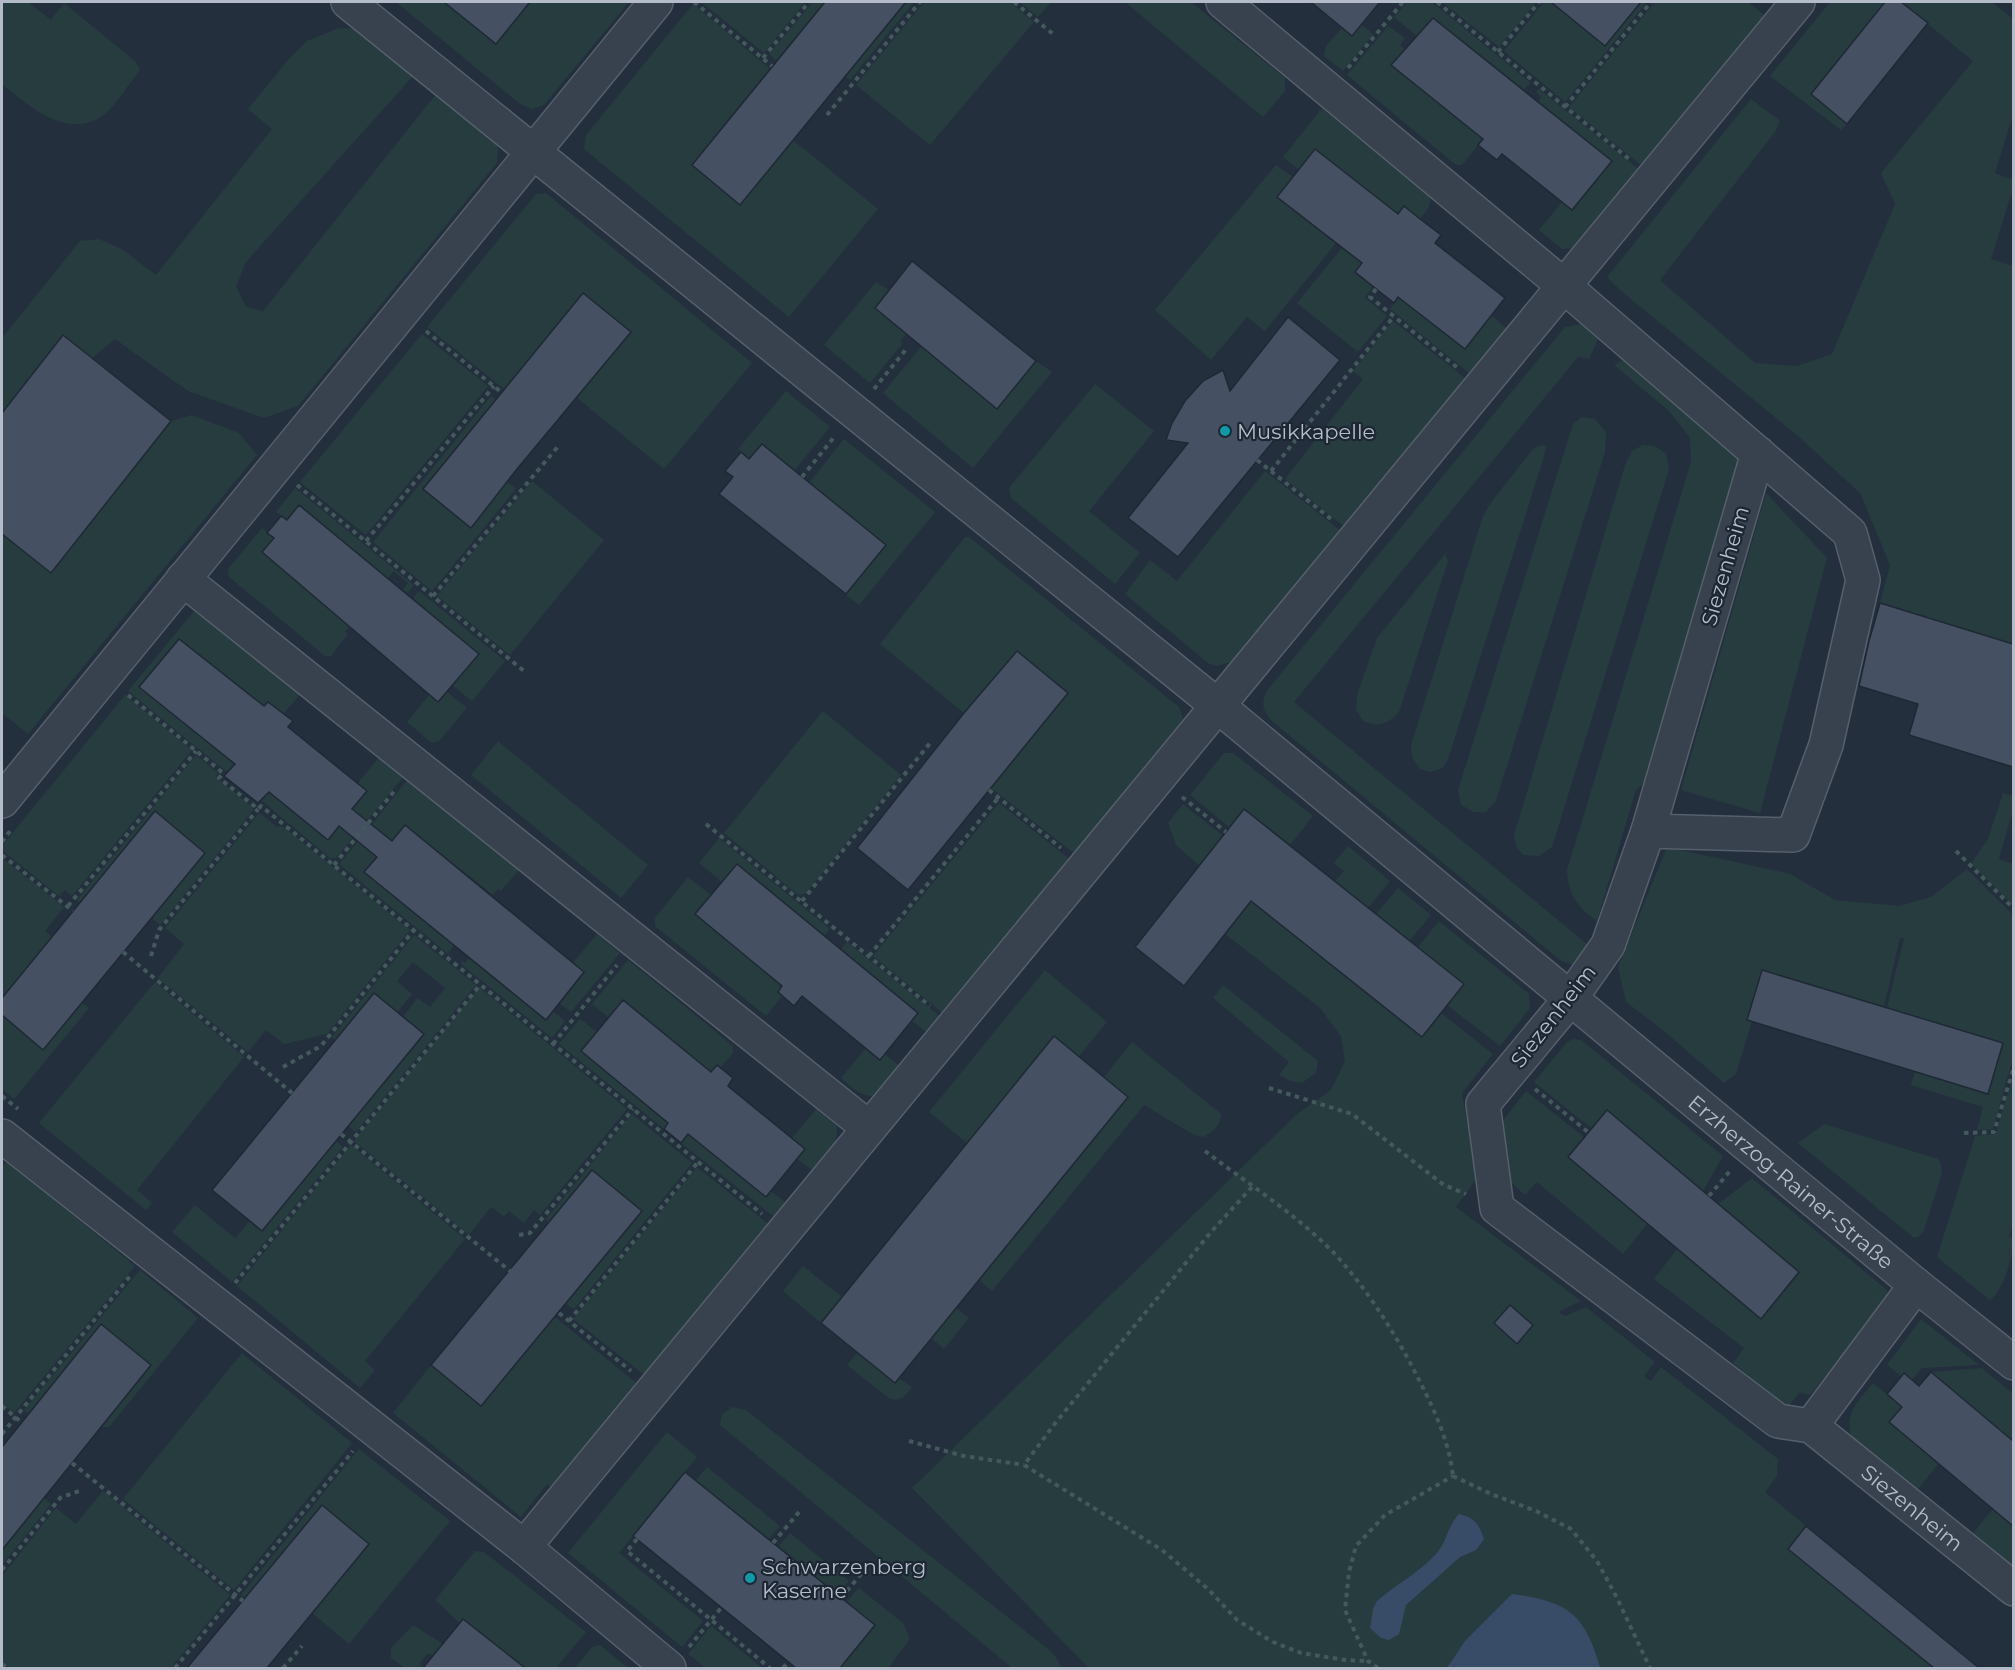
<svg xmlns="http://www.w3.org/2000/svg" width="2015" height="1670" font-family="Montserrat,sans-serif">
	<rect width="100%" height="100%" fill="#242f3e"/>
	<g fill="#263c3f">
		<path d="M 2,2 L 28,2 L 51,20 L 64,3 L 136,62 L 140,70 C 130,82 116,105 105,114 C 69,142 29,106 2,84 Z"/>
		<polygon points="396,2 629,2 544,105 531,109 520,104"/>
		<polygon points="701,2 805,2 764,53"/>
		<polygon points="813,2 825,2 776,61 769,54"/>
		<polygon points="893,2 914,2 850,80 845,76 900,8"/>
		<polygon points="924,2 1010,2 1034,22 930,145 856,85"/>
		<polygon points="1019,2 1051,2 1038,17"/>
		<polygon points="1125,2 1191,2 1285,78 1285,91 1263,117"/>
		<polygon points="1407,2 1432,2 1531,83 1523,90 1433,18 1418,37 1394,17"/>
		<polygon points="1442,2 1536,2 1499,47"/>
		<polygon points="1544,2 1560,2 1557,6 1605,45 1641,2 1647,2 1565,102 1504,51"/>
		<polygon points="1655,2 1748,2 1764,15 1641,165 1569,107"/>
		<polygon points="1830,2 1885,2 1811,94 1847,124 1841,130 1770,76"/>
		<polygon points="1901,2 1992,2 2013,19 2013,115 1995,173 2013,180 2013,189 1991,259 2013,266 2013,644 1880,603 1890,565 1860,493 1798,436 1621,291 1607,277 1751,99 1780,121 1775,132 1660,280 1755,363 1797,366 1832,354 1895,204 1881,173 1973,61"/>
		<polygon points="693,4 770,69 692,165 740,205 793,140 878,209 789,317 584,149 586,135"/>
		<polygon points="1361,24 1373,34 1343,71 1324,56 1326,46 1342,28"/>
		<polygon points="1388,26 1405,38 1400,45 1405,49 1392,66 1483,139 1462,165 1456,165 1347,75"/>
		<polygon points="339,28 358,29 415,74 246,262 236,286 246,307 263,311 437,93 494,138 498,149 497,163 298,406 264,418 188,391 115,339 92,358 63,335 2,413 2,338 80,241 99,239 122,249 156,275 272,129 248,109 288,60 307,41"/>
		<polygon points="1539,89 1638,169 1573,248 1562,249 1539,230 1562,202 1573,210 1611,161 1538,102 1541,97 1536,92"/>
		<polygon points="1322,108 1431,198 1429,207 1420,219 1404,206 1398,214 1315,149 1299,170 1283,157"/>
		<polygon points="1276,165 1293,177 1277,197 1336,243 1265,331 1247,317 1211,360 1155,310"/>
		<polygon points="546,193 752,363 664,469 576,397 631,332 583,293 504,389 427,327 536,194"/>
		<polygon points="1342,248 1362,263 1355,272 1373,286 1365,298 1387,316 1358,352 1297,303"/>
		<polygon points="876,282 889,290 875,308 906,334 900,341 903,343 870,383 824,345"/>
		<polygon points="1398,297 1464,349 1491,315 1507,329 1470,374 1390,309"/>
		<polygon points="1393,321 1466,379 1345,527 1285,479 1363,379 1353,371"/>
		<path d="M 1581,324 L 1598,339 L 1589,359 L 1578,357 L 1294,702 L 1587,944 L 1590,950 L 1581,964 L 1570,964 L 1560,960 L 1272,721 C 1263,711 1261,705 1266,692 L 1565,327 Z"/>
		<polygon points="422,334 488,386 366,535 300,482"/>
		<polygon points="921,347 997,408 1036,361 1052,372 973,468 883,393"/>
		<path d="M 1626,358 L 1741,451 L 1743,465 L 1647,781 L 1636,790 L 1597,921 C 1577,907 1568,894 1567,870 L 1691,462 L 1690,438 L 1669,411 L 1614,365 Z"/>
		<polygon points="1095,384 1154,431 1089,511 1140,553 1115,584 1011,498 1009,488"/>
		<polygon points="786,391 830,427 794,471 762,445 749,459 738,449"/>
		<polygon points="491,396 496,399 423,489 471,528 507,482 516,489 432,591 373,542"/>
		<polygon points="192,415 239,433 257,455 28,734 2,713 2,534 51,573 171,421"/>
		<polygon points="1582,417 1595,419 1606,432 1605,452 1496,801 1486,812 1474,812 1461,805 1458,790 1573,424"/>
		<polygon points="844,439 935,512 859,605 846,595 885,545 809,483"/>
		<polygon points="1542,445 1546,447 1543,460 1448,759 1443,768 1430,772 1420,769 1412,757 1411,745 1483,516 1492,501 1534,448"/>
		<polygon points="1643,445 1654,446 1666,453 1669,469 1552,847 1539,856 1523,855 1516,846 1514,835 1625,465 1632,451"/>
		<polygon points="1265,471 1341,531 1235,661 1216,666 1208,663 1125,594 1150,560 1177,581"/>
		<polygon points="532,481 604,540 510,655 437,596"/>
		<polygon points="295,488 414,585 407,593 403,590 408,583 394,571 387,579 300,505 287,520 276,512"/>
		<polygon points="1766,493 1827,558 1760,813 1681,790"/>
		<polygon points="262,528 274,538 350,626 345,632 348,634 331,656 325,656 229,577 228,569"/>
		<polygon points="965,537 969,537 1179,707 1183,718 1181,727 1076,855 991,788 1068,692 1017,651 964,713 880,644"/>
		<path d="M 1445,554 L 1448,561 L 1399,712 C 1387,725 1379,727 1363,721 L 1356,709 L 1357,695 L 1377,638 Z"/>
		<polygon points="419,591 505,661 472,701 452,685 479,654 413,598"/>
		<polygon points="202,609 298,688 299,696 283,714 268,702 264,706 180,639 139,687 235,764 228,773 128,691 195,610"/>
		<polygon points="447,692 467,708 439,741 432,743 407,722 430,694 439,702"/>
		<polygon points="125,695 192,750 72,896 65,890 59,896 2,850 2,846"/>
		<polygon points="823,711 901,775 805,894 798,895 724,833"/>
		<polygon points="498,741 648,865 621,898 471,775"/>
		<polygon points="1224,753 1233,753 1313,816 1290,845 1244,809 1229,827 1190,795"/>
		<polygon points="196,755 218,773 215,776 254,809 160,925 152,918 80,903 77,900"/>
		<polygon points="380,756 404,776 336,858 330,858 261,800 268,791 328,839 367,791 358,783"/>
		<polygon points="408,779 519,870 501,891 498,889 493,895 405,825 392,841 370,827"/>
		<polygon points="2003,793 2013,796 2013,810 1999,859 2013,864 2013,905 1971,864 1988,839"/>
		<polygon points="999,803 1072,861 945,1015 873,956"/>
		<polygon points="1183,804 1223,836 1199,865 1176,845 1168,823"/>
		<polygon points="259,813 277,827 282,826 410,930 327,1034 284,1044 266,1030 248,1052 158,978 184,944 165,928"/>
		<polygon points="361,838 372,848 370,851 377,857 365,872 454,945 448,954 339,864"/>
		<polygon points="719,838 830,929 824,936 737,864 722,882 699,863"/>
		<polygon points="1348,846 1390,881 1368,908 1335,881 1344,871 1334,863"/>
		<polygon points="1667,847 1790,874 1835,900 1899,906 1931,897 1967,869 2013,915 2013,1058 1993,1129 1977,1130 1983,1107 1911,1085 1915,1071 1887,1008 1904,938 1900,938 1884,1007 1762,970 1747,1019 1752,1021 1736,1074 1724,1083 1664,1031 1626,1002 1618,967"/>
		<polygon points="2,858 64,907 45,931 52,937 2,998"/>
		<polygon points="688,877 711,895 696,915 782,986 778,992 782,996 766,1016 655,926 655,918"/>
		<polygon points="1398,888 1431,915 1409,941 1376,914"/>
		<polygon points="1251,901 1421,1037 1441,1013 1493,1054 1462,1093 1477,1178 1456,1207 1581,1301 1558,1312 1565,1316 1586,1307 1655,1362 1644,1376 1651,1381 1661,1367 1778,1459 1777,1476 1765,1492 1806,1526 1788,1549 1844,1594 1862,1572 1877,1584 1859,1607 1913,1652 1932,1630 1948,1643 1930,1665 1934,1668 1089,1668 912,1488 1297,1114 1331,1090 1345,1061 1341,1036 1320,1008 1225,934"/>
		<polygon points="1439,921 1529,994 1530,1008 1500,1046 1447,1005 1463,984 1418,947"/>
		<polygon points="597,934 620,953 571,1012 559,1003 584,972 573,963"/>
		<polygon points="414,935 476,985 356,1132 348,1126 423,1034 403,1017 417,998 430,1007 445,988 413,962 397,981 412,994 397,1012 374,993 335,1040 332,1037"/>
		<polygon points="847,942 942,1018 929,1034 912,1021 918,1012 841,949"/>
		<polygon points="469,958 545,1020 553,1011 565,1021 552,1038 461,964 463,961 465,963"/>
		<polygon points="628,960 733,1046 733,1053 720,1068 717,1065 711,1072 624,1000 609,1018 592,1004"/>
		<polygon points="1045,970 1107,1022 1079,1056 1054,1037 967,1143 929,1112"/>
		<polygon points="155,982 244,1057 137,1190 152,1203 146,1210 39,1123"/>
		<polygon points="1223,985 1318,1061 1316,1073 1302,1083 1290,1081 1279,1075 1289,1062 1213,998"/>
		<polygon points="479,987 627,1109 540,1215 534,1210 524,1223 509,1211 504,1217 491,1207 469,1235 354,1141"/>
		<polygon points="82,1003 89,1008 14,1099 2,1089 2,1015 43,1050"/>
		<polygon points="580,1019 597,1032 582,1051 668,1123 664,1129 559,1044"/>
		<polygon points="1573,1039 1581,1040 1723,1156 1703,1191 1607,1110 1591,1128 1534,1082 1567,1042"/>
		<path d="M 1132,1042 L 1221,1114 C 1221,1126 1213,1132 1203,1137 L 1194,1135 L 1144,1105 L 992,1291 L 979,1280 L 1128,1097 L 1104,1077 Z"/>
		<path d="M 865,1049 L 879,1060 L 885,1054 L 902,1068 L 875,1096 C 860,1097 852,1087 841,1078 Z"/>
		<path d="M 2013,1076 L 2014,1222 L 2009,1236 L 2013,1238 C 2014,1256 2004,1289 1990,1300 L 1937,1257 L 1975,1136 L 1996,1134 Z"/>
		<polygon points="1526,1091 1584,1137 1568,1157 1647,1224 1623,1254 1537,1182 1525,1195 1506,1178 1501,1123"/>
		<path d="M 816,1109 L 837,1126 C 838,1149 828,1156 815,1172 L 797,1159 L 805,1149 L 792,1138 Z"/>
		<polygon points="632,1114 692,1163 574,1309 566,1304 642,1211 549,1223 546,1219"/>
		<polygon points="1824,1124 1938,1159 1941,1165 1942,1173 1924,1230 1920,1236 1914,1238 1798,1143"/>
		<polygon points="688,1134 766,1197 771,1191 788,1204 777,1219 681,1143"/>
		<polygon points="336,1141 343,1147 232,1282 172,1232 195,1205 235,1238 250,1221 262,1231"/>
		<polygon points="351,1145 465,1239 365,1361 375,1370 360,1388 237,1286"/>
		<polygon points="7,1161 135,1266 14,1413 2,1403 2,1168"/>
		<polygon points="697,1167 771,1226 647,1377 573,1319"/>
		<polygon points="1752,1178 1887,1290 1888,1297 1885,1303 1810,1395 1799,1393 1787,1408 1733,1363 1744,1348 1654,1279 1677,1249 1761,1319 1799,1272 1718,1204"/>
		<polygon points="803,1266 842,1297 821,1323 783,1291"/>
		<polygon points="140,1270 198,1318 109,1427 100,1427 151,1365 101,1324 29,1414 24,1410"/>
		<polygon points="956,1308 969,1318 944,1349 931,1338"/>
		<polygon points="554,1316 640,1386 556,1491 547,1484 521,1517 393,1413 431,1365 482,1406"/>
		<polygon points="1921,1319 1979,1365 1922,1368 1912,1380 1904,1373 1901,1376 1887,1365"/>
		<path d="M 858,1352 L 912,1387 C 905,1396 902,1402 890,1399 L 847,1365 Z"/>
		<polygon points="242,1353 352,1443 234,1590 123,1499"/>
		<polygon points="1982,1368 2013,1394 2013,1441 1931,1372"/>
		<path d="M 1873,1383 L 1902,1407 L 1889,1422 L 1939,1463 L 1918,1489 L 1851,1436 C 1844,1412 1859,1401 1873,1383 Z"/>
		<polygon points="732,1407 746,1410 1053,1653 1062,1668 1012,1668 720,1425 722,1414"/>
		<polygon points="667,1432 697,1457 619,1553 703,1621 682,1647 568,1553"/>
		<polygon points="359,1449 450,1521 349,1644 312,1613 369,1544 322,1506 245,1598 241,1595"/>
		<polygon points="707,1467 780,1526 768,1540 695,1481"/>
		<polygon points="103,1491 230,1595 171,1668 10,1668 2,1662 2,1576 56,1508 76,1524"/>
		<polygon points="44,1498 51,1504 2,1565 2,1550"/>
		<polygon points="1993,1509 2013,1526 2013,1569 1972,1534"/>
		<polygon points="790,1533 849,1581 837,1595 778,1547"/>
		<polygon points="475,1551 484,1552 586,1632 556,1668 525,1668 463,1619 460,1623 435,1600"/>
		<polygon points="859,1588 903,1623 910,1639 888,1668 840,1668 874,1625 846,1602"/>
		<polygon points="413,1625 443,1644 433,1656 428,1653 419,1664 423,1668 405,1668 391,1658 391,1648"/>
		<polygon points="711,1626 762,1668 706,1668 688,1654"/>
		<polygon points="600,1645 628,1668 575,1668 592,1647"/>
	</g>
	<g fill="#394c67">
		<path d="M 1459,1514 C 1475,1518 1479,1524 1484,1539 L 1476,1550 L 1460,1557 L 1406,1605 L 1399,1634 L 1389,1640 L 1381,1638 L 1370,1628 L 1373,1609 L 1377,1601 C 1395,1585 1419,1573 1436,1554 C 1447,1542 1448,1525 1459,1514 Z"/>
		<path d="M 1512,1594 C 1568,1601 1585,1614 1600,1668 L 1447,1668 L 1465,1641 Z"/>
	</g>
	<g fill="#455162" stroke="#1f2835" stroke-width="1.5">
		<polygon points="444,2 530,2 496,44"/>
		<polygon points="825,2 906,2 740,205 692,165"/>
		<polygon points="1311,2 1380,2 1352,36"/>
		<polygon points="1551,2 1641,2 1605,46"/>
		<polygon points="1885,2 1901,2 1928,23 1847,124 1811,94"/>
		<polygon points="1433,18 1612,161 1572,210 1502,154 1497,160 1478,145 1483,139 1391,65"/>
		<polygon points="1315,149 1398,214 1404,206 1420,219 1441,235 1435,243 1505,298 1465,349 1398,297 1394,303 1355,272 1362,263 1277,197"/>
		<polygon points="912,261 1036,361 997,409 875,308"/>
		<polygon points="583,293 631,332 517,469 471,528 423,489"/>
		<polygon points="1288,317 1340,360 1178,557 1128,518 1188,443 1166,440 1172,423 1185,401 1203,381 1223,370 1230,391"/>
		<polygon points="63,335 171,421 51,573 2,534 2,413"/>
		<polygon points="762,444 886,545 846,594 719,494 733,477 725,471 741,452 749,459"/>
		<polygon points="299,505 479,654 438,702 262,552 274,538 267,533 281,516 287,520"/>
		<polygon points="1880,603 2013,644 2013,767 1909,735 1918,704 1859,686 1869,641"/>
		<polygon points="179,639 264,706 268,702 293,721 288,727 367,791 352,809 392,841 405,825 584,972 546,1020 364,872 377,857 339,826 328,840 269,792 258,803 224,776 235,764 139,687"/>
		<polygon points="1017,651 1068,693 908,890 857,848 964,713"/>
		<polygon points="1244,809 1464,984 1422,1037 1251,901 1184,986 1135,947"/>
		<polygon points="155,811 205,853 43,1050 2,1015 2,998"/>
		<polygon points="737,864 918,1013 880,1060 802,996 794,1006 778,992 782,986 695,914"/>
		<polygon points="1762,970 2003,1043 1988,1094 1747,1020"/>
		<polygon points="374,993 424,1034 262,1231 212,1190"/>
		<polygon points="623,1000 711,1072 717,1065 733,1078 728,1086 805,1149 766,1197 688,1134 681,1143 664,1129 668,1123 581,1051"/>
		<polygon points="1054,1036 1128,1097 895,1383 821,1323"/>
		<polygon points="1607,1110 1799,1272 1761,1319 1568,1157"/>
		<polygon points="592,1170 642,1211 481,1406 431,1365"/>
		<polygon points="1510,1305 1533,1325 1517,1344 1494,1323"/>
		<polygon points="101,1324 151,1365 2,1550 2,1447"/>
		<polygon points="1931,1372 2013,1441 2013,1526 1889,1422 1902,1407 1887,1394 1904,1373 1919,1386"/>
		<polygon points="685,1472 875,1625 840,1668 796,1668 633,1536"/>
		<polygon points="322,1505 369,1544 267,1668 187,1668"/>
		<polygon points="1806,1526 1862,1572 1979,1668 1934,1668 1788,1549"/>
		<polygon points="463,1619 525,1668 423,1668"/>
	</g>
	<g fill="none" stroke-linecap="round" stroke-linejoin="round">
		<defs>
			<g id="minor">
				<path id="s1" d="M 348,2 L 1218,706 L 1916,1285 L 2014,1363"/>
				<polyline points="1223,2 1564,286 1850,533 1863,580 1826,745 1793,835 1648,831"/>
				<path id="s2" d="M 1758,453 L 1648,831 L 1608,945 L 1570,999 L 1483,1104 L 1497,1208 L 1778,1421 L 1811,1426 L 2014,1589"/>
				<polyline points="183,579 869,1128"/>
				<polyline points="2,801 656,2"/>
				<polyline points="2,1136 524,1547 669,1668"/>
				<polyline points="1811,1426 1916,1285"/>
				<polyline points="524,1547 1798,2"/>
			</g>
		</defs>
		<use href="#minor" stroke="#565f6c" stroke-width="36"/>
		<g stroke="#44595c" stroke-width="4" stroke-dasharray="4.5 4.5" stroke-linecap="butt">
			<polyline points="694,2 772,66"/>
			<polyline points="1014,2 1053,34"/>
			<polyline points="1437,2 1629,159"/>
			<polyline points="1498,52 1539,2"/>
			<polyline points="763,58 809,2"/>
			<polyline points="1348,68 1403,2"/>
			<polyline points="1565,107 1651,2"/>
			<polyline points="827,115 920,2"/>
			<polyline points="1376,289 1370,297 1459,369"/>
			<polyline points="426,331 501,392"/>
			<polyline points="874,389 908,347"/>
			<polyline points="1257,460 1331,519"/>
			<polyline points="1271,471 1394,316"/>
			<polyline points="802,477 835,436"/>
			<polyline points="297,485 524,671"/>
			<polyline points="366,541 494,386"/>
			<polyline points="433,596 560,444"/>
			<polyline points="128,695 223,773 219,778 258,809 261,806 762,1214"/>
			<polyline points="989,790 1061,848"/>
			<polyline points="1182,797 1226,832"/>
			<polyline points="706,824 930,1006"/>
			<polyline points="2,842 10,831"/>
			<polyline points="1956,851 2014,909"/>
			<polyline points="2,855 73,911"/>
			<polyline points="334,865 396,789"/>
			<polyline points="802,901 930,743"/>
			<polyline points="68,906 196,751"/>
			<polyline points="123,952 292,1093"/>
			<polyline points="151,956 159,930 258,809"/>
			<polyline points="869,956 998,798"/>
			<polyline points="553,1044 617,965"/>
			<polyline points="283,1067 321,1046 413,931"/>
			<polyline points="1269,1088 1352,1114 1444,1185 1466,1194"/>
			<polyline points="1535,1089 1588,1132"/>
			<polyline points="2,1096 18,1109"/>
			<polyline points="1964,1133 1994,1132 2014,1067"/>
			<polyline points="341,1134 510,1271"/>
			<path d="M 1205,1151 C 1248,1184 1296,1214 1334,1253 C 1368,1290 1395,1333 1418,1378 C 1434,1409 1449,1441 1453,1476"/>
			<polyline points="1252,1187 1211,1232 1053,1426 1024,1465 1162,1550 1208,1589 1237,1620 1273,1642 1301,1653 1345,1660 1368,1661"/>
			<polyline points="1709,1196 1730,1171"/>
			<polyline points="519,1235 530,1233 633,1109"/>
			<polyline points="235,1283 480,985"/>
			<polyline points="559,1313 631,1371"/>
			<polyline points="569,1321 698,1162"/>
			<polyline points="2,1406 21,1422"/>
			<polyline points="2,1434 130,1276"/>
			<polyline points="909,1441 964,1456 1024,1465"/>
			<polyline points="72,1463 243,1601"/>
			<polyline points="1453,1476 1491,1494 1536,1511 1571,1529 1597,1561 1616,1596 1650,1668"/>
			<polyline points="637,1539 627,1551 770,1668"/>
			<polyline points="773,1543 799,1512"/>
			<polyline points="2,1570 60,1498 79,1491"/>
			<polyline points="841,1598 867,1567"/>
			<polyline points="689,1647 721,1608"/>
			<polyline points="2,1664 7,1668"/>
			<polyline points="175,1668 353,1451"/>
			<polyline points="283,1668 302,1646"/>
			<polyline points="783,1668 788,1662"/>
			<polyline points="1378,1668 1368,1661 1345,1610 1349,1572 1356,1546 1385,1515 1453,1476"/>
		</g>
		<use href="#minor" stroke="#38414e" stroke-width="33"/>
	</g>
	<g fill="#0f9aa8" stroke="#1d2633" stroke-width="2">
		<circle cx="1225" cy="431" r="6"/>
		<circle cx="750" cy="1578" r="6"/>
	</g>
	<g text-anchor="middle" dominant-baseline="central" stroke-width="4.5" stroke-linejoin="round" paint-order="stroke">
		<g font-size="21" fill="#b4bcc9" stroke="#1d2633" text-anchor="start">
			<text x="1237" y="431">Musikkapelle</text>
			<text x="762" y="1566">Schwarzenberg<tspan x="762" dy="24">Kaserne</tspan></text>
		</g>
		<g font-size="21" fill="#b4bcc9" stroke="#1d2633">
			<text transform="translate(1725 566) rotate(-74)">Siezenheim</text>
			<text transform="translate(1553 1016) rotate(-52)">Siezenheim</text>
			<text stroke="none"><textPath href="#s1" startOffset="1864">Erzherzog-Rainer-Straße</textPath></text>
			<text stroke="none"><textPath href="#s2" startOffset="1338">Siezenheim</textPath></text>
		</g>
	</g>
	<rect width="2015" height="1670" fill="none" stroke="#b4bcc9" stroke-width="6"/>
</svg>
